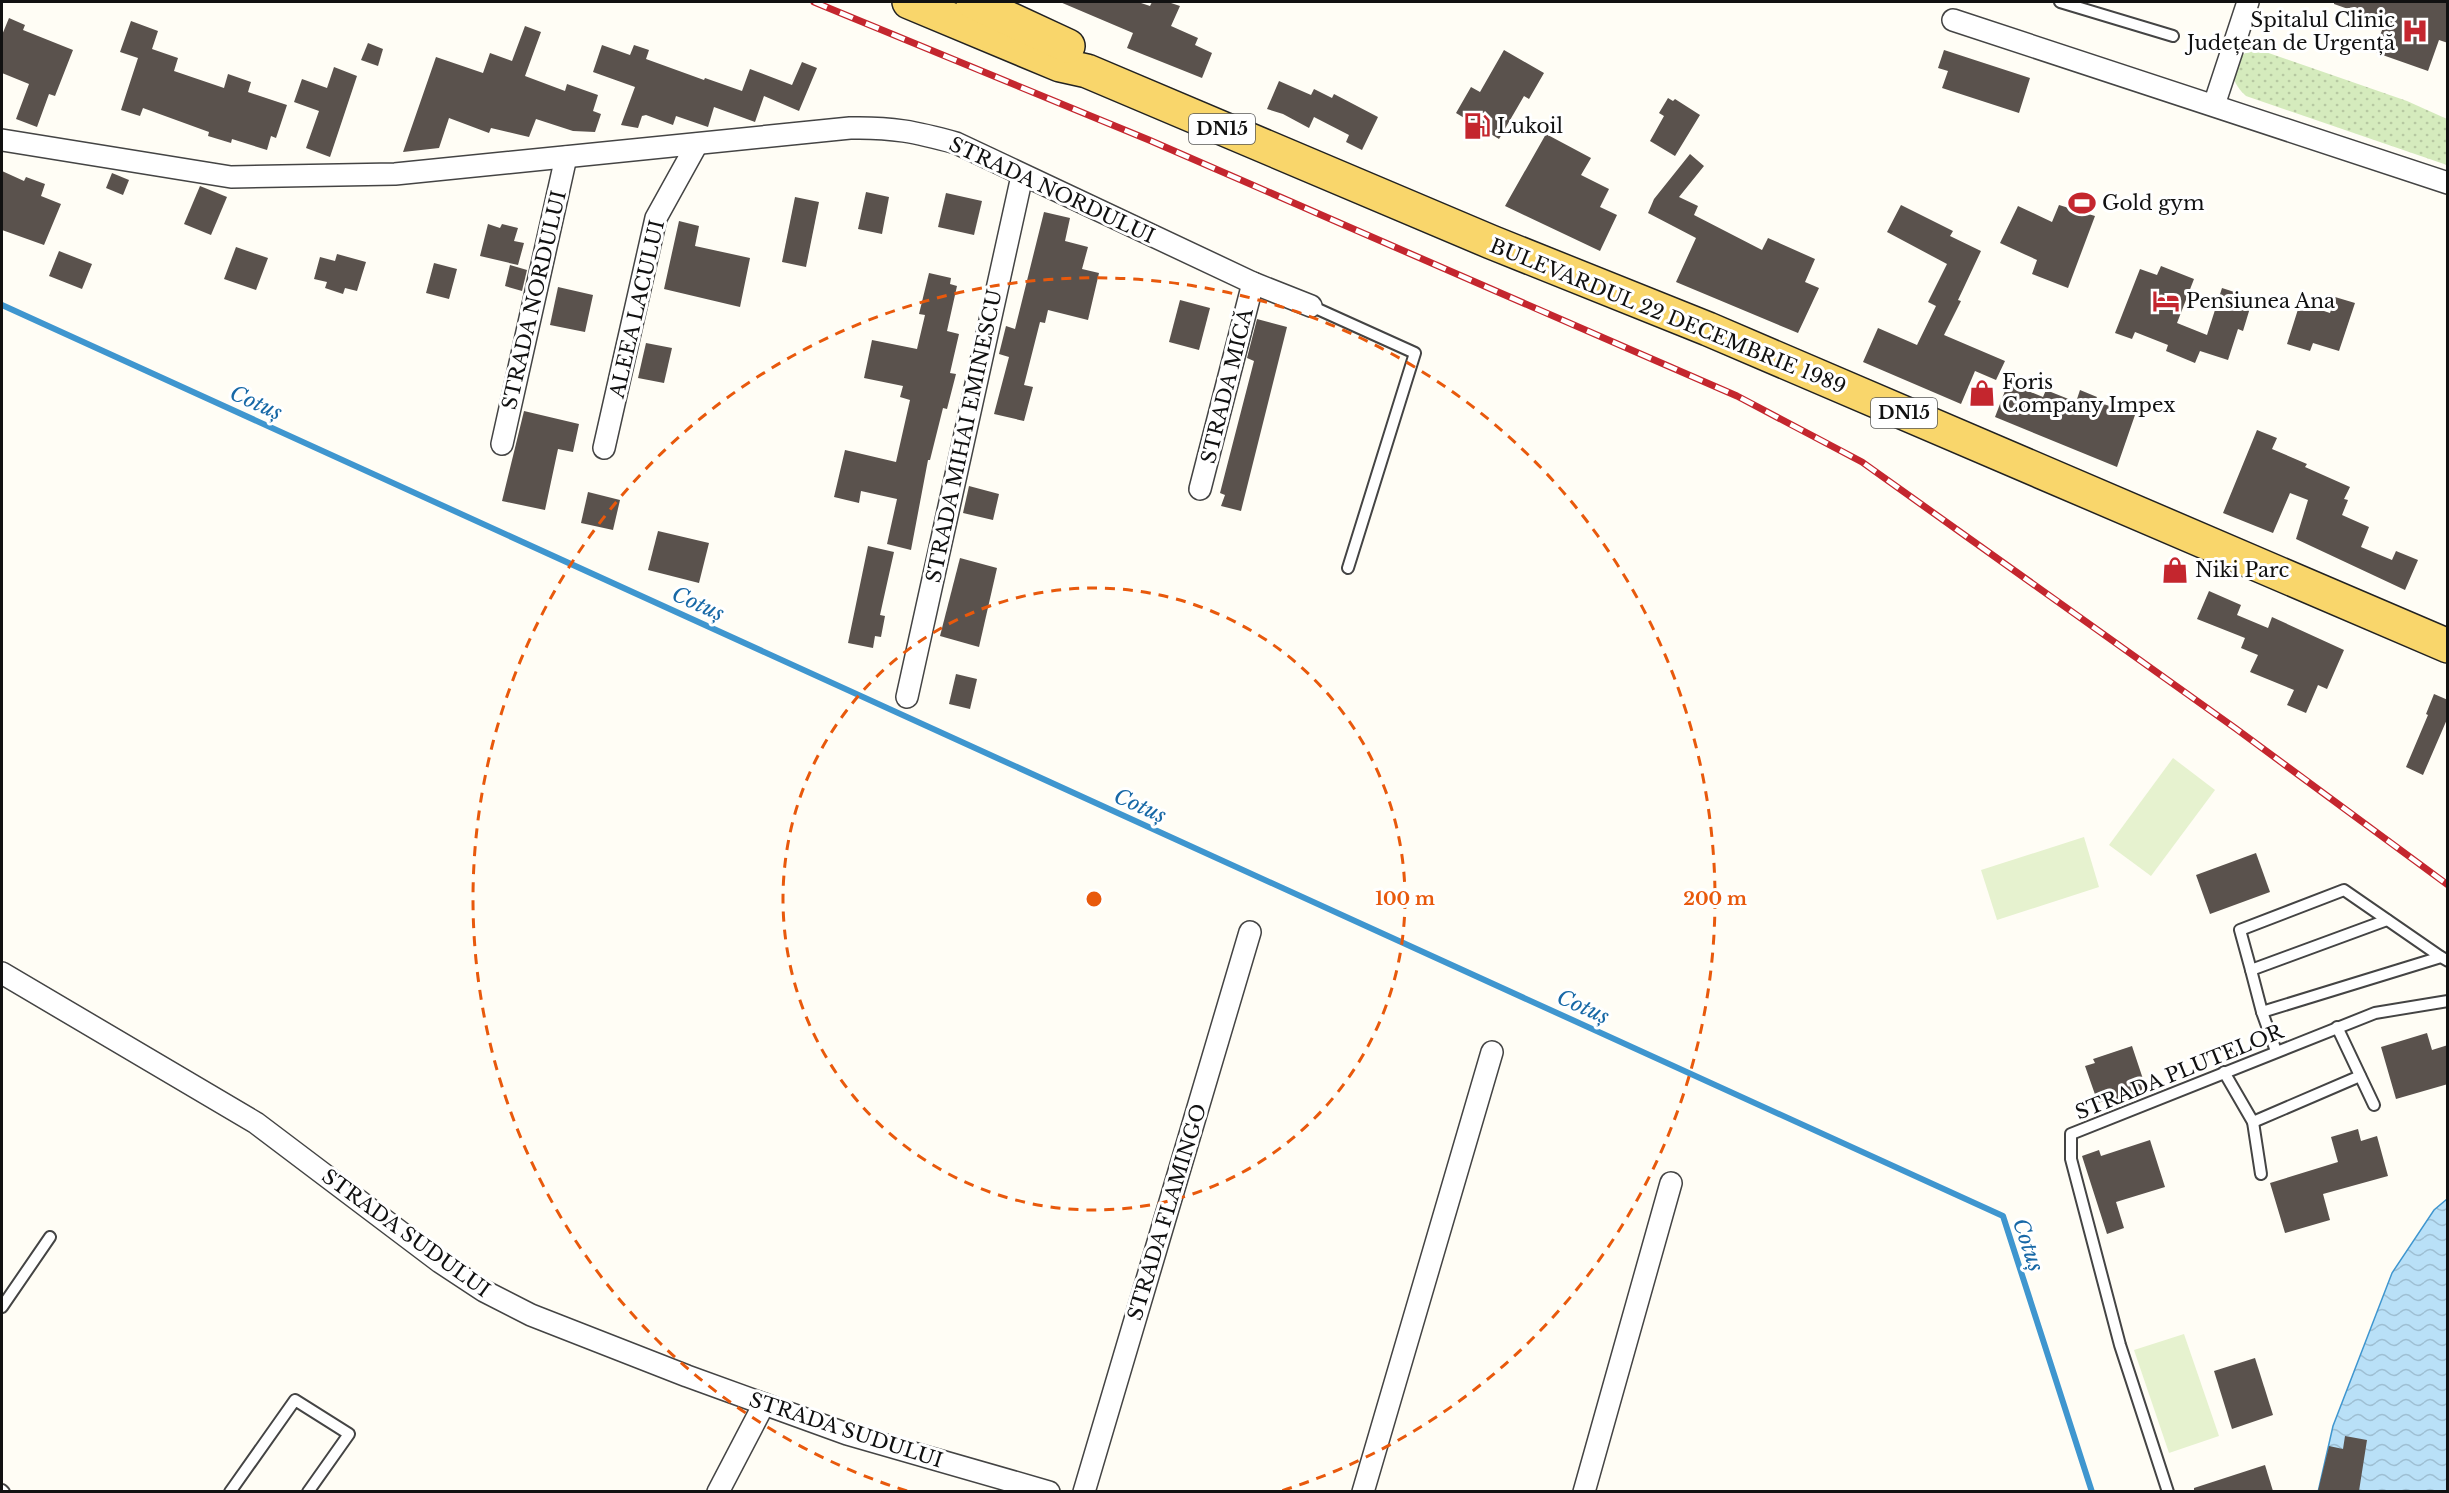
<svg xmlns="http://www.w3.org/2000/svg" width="2449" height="1493" font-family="'Libre Baskerville',serif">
	<defs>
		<pattern id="grass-dots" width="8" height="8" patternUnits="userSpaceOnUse" patternTransform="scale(1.5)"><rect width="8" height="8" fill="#d5ebbd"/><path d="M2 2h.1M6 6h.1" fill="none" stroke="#b6c8a1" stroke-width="1.8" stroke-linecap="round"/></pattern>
		<pattern id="water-waves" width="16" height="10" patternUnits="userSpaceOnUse" patternTransform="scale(1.5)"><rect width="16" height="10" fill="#b9e0f7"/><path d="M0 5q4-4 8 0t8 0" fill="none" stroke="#9ebfd3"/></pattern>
	</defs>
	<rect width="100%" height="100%" fill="#fffdf5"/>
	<path fill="url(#grass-dots)" d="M 2257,49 L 2407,101 L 2447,119 L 2447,165 L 2246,96 C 2225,77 2229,55 2257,49 Z"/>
	<g fill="#e6f2cf">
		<polygon points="2173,758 2215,790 2151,876 2109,845"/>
		<polygon points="2084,837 2099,887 1997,920 1981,870"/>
		<polygon points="2184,1334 2219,1436 2169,1453 2134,1350"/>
	</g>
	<polygon fill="url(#water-waves)" stroke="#3f96cf" stroke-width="1.5" points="2447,1199 2447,1491 2318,1492 2333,1426 2392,1273 2434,1210"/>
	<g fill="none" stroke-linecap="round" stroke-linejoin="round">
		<polyline stroke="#3f96cf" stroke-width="6" points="2,305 2003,1216 2092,1492"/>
	</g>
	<g fill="#5a524d">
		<polygon points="1060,2 1138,2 1150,6 1152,2 1168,2 1180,6 1171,26 1198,38 1195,45 1212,53 1202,78 1127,48 1133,33"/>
		<polygon points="2334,2 2448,2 2448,43 2439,40 2428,71 2374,52 2385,22 2334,4"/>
		<polygon points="9,18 25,25 23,30 73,50 55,96 49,94 37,127 16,119 29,84 2,73 2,35"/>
		<polygon points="131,21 158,31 152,49 178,58 174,71 224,88 228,74 251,82 248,92 287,105 276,138 271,136 267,150 232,139 231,143 208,136 209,132 143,108 140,116 121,110 138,58 120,52"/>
		<polygon points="525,26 541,32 525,76 565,91 567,84 598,95 593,111 601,114 595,132 573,131 536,119 529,137 491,128 489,133 449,118 439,148 403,152 436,57 483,73 490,53 512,61"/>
		<polygon points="368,43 383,49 378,66 361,60"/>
		<polygon points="602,45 630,55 634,45 649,50 646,59 704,80 705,78 742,91 750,69 792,85 802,62 817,68 799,111 764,96 755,122 714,107 708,127 676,116 673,125 646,115 642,116 638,128 621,125 635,87 593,72"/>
		<polygon points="1504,50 1544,73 1529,99 1524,96 1499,139 1456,113 1471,87 1480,92"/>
		<polygon points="1944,50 2030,78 2019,113 1942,88 1948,71 1938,68"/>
		<polygon points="334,67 357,76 330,157 306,148 319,111 294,102 302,79 327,88"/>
		<polygon points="1279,81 1311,95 1314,89 1332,98 1334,94 1378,117 1362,150 1346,142 1349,135 1314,117 1309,128 1283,114 1267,109"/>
		<polygon points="1668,98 1673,101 1675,99 1700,115 1675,156 1650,141 1664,116 1659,113"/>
		<polygon points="1546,134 1591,158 1581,175 1609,189 1600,207 1617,215 1600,251 1505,206"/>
		<polygon points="1690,154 1704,166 1679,197 1698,206 1694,215 1762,250 1768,238 1815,259 1805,282 1819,288 1798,333 1676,282 1696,238 1648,213 1654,199"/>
		<polygon points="2,171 24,181 26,177 45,184 41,196 61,204 44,245 2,230"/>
		<polygon points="112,173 129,180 123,195 106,188"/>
		<polygon points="200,186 227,197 211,235 184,224"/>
		<polygon points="866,192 889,197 882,234 858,229"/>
		<polygon points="946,193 982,201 974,235 938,227"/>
		<polygon points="795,197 819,202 806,267 782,262"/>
		<polygon points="1901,205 1953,231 1950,236 1981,251 1958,300 1961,301 1944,335 2005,361 1996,380 1975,371 1961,404 1863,362 1878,328 1917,345 1936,306 1928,302 1947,264 1887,232"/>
		<polygon points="2059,205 2095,216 2068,288 2032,274 2037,260 2000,243 2018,206 2052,222"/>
		<polygon points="1044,212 1070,218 1065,241 1088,247 1082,269 1099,273 1088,320 1048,310 1045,323 1040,322 1024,385 1033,387 1024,421 994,414 1009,357 999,354 1006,326 1015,329"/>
		<polygon points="679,221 699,226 695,246 750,258 740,307 664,289"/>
		<polygon points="488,224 500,228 502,224 518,228 514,241 524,243 518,265 480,256"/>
		<polygon points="236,247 268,258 256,290 224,279"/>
		<polygon points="59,251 92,264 82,289 49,276"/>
		<polygon points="337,254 366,262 357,291 345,288 343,294 325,288 327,282 314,279 320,257 335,261"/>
		<polygon points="434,263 457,269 449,299 426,293"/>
		<polygon points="510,265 527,270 522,291 505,286"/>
		<polygon points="2161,266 2194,279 2177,323 2207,335 2222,288 2253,298 2243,331 2238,329 2228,360 2200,351 2195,363 2166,351 2168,345 2135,332 2132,339 2115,333 2140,269 2157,275"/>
		<polygon points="929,273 951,278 950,284 957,286 947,331 959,334 950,373 956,374 947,409 943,408 930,460 928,460 911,550 887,544 897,499 861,491 859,503 834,497 845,450 896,462 910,400 900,397 903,386 864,378 872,340 917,349 925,315 919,314"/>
		<polygon points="558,287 593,295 585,332 550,325"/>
		<polygon points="2335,297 2355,303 2339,351 2313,343 2310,351 2287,344 2300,303 2330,313"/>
		<polygon points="1180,300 1210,308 1199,350 1169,342"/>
		<polygon points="1257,319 1287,327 1241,511 1221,506 1225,495 1220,493 1254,361 1247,358"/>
		<polygon points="646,343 672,348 664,383 638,378"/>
		<polygon points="2008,383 2043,397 2046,390 2076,402 2080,390 2097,397 2095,401 2135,415 2117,467 1995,417"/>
		<polygon points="524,411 579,424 573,452 558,449 545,510 502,501"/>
		<polygon points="2257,430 2277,438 2272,449 2307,464 2305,467 2350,487 2344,499 2348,500 2342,515 2369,527 2361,547 2392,560 2396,551 2418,560 2405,590 2296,539 2308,500 2290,493 2273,533 2223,513"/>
		<polygon points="969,486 999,494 993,520 963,513"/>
		<polygon points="588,492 620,500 613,530 581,523"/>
		<polygon points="658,531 709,543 699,583 648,570"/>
		<polygon points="868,546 894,552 880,615 885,616 881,637 875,636 873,648 848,643"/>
		<polygon points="960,558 997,568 979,647 940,636"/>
		<polygon points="2209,591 2241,605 2237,615 2268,628 2272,617 2344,650 2327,689 2318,685 2306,713 2287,705 2294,690 2250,672 2258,655 2241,648 2245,638 2197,619"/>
		<polygon points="956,674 977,679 970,709 949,704"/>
		<polygon points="2434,694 2448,700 2448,717 2423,775 2406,767 2428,715 2426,714"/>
		<polygon points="2256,853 2270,892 2210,914 2196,875"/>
		<polygon points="2427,1033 2432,1050 2448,1045 2448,1084 2396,1099 2381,1047"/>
		<polygon points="2132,1046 2147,1091 2109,1104 2107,1100 2098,1103 2085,1066 2095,1063 2093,1059"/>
		<polygon points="2358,1129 2361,1141 2377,1136 2388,1176 2323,1194 2330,1220 2285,1233 2270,1183 2338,1162 2331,1137"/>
		<polygon points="2150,1140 2165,1187 2116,1202 2124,1228 2107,1234 2082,1156 2099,1150 2101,1156"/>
		<polygon points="2255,1358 2273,1415 2232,1429 2214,1371"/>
		<polygon points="2345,1436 2367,1440 2359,1491 2318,1491 2329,1446 2343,1449"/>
		<polygon points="2265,1465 2273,1491 2194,1491 2194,1488"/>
	</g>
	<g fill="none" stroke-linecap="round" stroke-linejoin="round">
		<defs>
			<g id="lane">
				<polyline points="2060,2 2173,36"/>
				<polyline points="1311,306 1415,353 1348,568"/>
				<polyline points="2251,970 2240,930 2344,890 2441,957"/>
				<polyline points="2262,1012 2441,957 2448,961"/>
				<polyline points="2337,1027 2374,1105"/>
				<polyline points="2276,1051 2262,1012 2251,970 2387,920"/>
				<polyline points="2224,1072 2253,1122 2261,1174"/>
				<polyline points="2253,1122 2360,1076"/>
				<polyline points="2,1307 50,1237"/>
				<polyline points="2,1490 4,1492"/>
				<polyline points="230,1492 295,1400 349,1434 308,1492"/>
				<polyline points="2168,1492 2120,1345 2071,1159 2071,1134 2375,1013 2448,1001"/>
			</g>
			<g id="street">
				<polyline points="1953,20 2448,183"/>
				<polyline points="2214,105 2248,2"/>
				<path d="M 2,140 L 231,177 L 395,174 L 850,128 C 892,127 916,132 956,143 L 1253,283 L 1311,306"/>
				<polyline points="502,444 566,157"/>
				<polyline points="604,448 656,218 697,144"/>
				<polyline points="1200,489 1253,283"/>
				<polyline points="907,697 1022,176"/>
				<polyline points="2,973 256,1123 440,1262 484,1291 531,1315 687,1376 847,1434 1049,1492"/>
				<polyline points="718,1492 764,1404"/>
				<polyline points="1084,1492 1250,932"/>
				<polyline points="1363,1492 1492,1052"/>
				<polyline points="1584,1492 1671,1183"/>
			</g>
			<g id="primary">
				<polyline points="909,2 1060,65 1087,71 1491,242 1708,329 2448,646"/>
				<polyline points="973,2 1068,46"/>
			</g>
		</defs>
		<use href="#lane" stroke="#444" stroke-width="14"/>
		<use href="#street" stroke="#444" stroke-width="24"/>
		<use href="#primary" stroke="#222" stroke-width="36"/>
		<use href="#lane" stroke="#fff" stroke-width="10"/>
		<use href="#street" stroke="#fff" stroke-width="21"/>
		<use href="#primary" stroke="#f9d66b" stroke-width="33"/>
		<defs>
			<polyline id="rail" points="814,2 1149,140 1737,396 1862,462 2235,728 2448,885"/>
		</defs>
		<use href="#rail" stroke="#c4262e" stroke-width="7"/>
		<use href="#rail" stroke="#fff" stroke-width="4.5" stroke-dasharray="14" stroke-linecap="butt"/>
	</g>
	<g fill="none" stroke="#e8590c" stroke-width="3" stroke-dasharray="10 8">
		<circle cx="1094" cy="899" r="311"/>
		<path d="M907 1491A621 621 0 1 1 1281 1491"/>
	</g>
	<defs>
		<symbol id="hospital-bare" viewBox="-9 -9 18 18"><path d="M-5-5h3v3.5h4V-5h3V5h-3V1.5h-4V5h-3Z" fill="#c4262e" stroke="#fff" stroke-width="2.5" paint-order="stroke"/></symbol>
		<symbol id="fuel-bare" viewBox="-9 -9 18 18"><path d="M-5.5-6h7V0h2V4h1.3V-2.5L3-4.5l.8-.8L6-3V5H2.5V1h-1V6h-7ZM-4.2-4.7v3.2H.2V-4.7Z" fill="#c4262e" stroke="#fff" stroke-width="2.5" paint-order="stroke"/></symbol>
		<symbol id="stadium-bare" viewBox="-9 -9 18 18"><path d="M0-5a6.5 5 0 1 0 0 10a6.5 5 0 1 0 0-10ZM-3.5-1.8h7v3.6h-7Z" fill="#c4262e" stroke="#fff" stroke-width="2.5" paint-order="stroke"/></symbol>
		<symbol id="hotel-bare" viewBox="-9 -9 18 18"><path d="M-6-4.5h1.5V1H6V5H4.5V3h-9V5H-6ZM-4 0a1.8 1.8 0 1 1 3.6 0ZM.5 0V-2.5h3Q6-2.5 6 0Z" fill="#c4262e" stroke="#fff" stroke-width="2.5" paint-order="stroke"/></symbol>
		<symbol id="shop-bare" viewBox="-9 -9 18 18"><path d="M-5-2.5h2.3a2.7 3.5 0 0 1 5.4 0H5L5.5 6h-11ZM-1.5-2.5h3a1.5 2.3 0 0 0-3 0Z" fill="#c4262e" stroke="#fff" stroke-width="2.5" paint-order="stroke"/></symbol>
	</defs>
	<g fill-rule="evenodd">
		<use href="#hospital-bare" x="2396" y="12" width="38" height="38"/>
		<use href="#fuel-bare" x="1458" y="107" width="38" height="38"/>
		<use href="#stadium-bare" x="2063" y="184" width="38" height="38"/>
		<use href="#hotel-bare" x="2147" y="282" width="38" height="38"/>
		<use href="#shop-bare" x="1963" y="374" width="38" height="38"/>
		<use href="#shop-bare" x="2156" y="551" width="38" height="38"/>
	</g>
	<g text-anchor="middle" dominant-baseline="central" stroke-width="6" stroke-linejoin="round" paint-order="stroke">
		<g fill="#fff" stroke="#585858" stroke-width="1.5">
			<rect x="1189" y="114" width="66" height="30" rx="4.5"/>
			<rect x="1871" y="398" width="66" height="30" rx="4.5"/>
		</g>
		<g font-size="18" font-weight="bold" fill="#111">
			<text x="1222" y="129">DN15</text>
			<text x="1904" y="413">DN15</text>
		</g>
		<g font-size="20" fill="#111" stroke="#fff" text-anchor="start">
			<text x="2395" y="20" text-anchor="end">Spitalul Clinic<tspan x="2395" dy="23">Județean de Urgență</tspan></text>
			<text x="1497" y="126">Lukoil</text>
			<text x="2102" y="203">Gold gym</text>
			<text x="2186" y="301">Pensiunea Ana</text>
			<text x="2002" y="382">Foris<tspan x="2002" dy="23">Company Impex</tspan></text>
			<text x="2195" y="570">Niki Parc</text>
		</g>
		<g font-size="20" fill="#111" stroke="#fff">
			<text transform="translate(1052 190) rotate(25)">STRADA NORDULUI</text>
			<text transform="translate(534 300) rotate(-77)">STRADA NORDULUI</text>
			<text transform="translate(637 309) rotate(-77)">ALEEA LACULUI</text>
			<text transform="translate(1668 316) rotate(22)">BULEVARDUL 22 DECEMBRIE 1989</text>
			<text transform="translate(1227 386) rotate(-76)">STRADA MICĂ</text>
			<text transform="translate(964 436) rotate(-78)">STRADA MIHAI EMINESCU</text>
			<text transform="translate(2179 1072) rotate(-22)">STRADA PLUTELOR</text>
			<text transform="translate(1167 1212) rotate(-73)">STRADA FLAMINGO</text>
			<text transform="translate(406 1233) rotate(36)">STRADA SUDULUI</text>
			<text transform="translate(846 1430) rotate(18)">STRADA SUDULUI</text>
		</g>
		<g font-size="21" font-style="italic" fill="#1768a6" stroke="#fff">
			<text transform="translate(256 403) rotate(24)">Cotuș</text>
			<text transform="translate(698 604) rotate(24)">Cotuș</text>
			<text transform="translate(1140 806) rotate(24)">Cotuș</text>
			<text transform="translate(1583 1007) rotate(24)">Cotuș</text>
			<text transform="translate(2028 1245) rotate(71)">Cotuș</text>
		</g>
	</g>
	<circle cx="1094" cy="899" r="9" fill="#e8590c" stroke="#fff" stroke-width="3"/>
	<g font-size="18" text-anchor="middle" font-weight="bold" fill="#e8590c" stroke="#fff" stroke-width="6" stroke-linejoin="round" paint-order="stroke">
		<text x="1405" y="905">100 m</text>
		<text x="1715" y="905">200 m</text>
	</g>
	<rect width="2449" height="1493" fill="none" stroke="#111111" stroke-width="6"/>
</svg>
